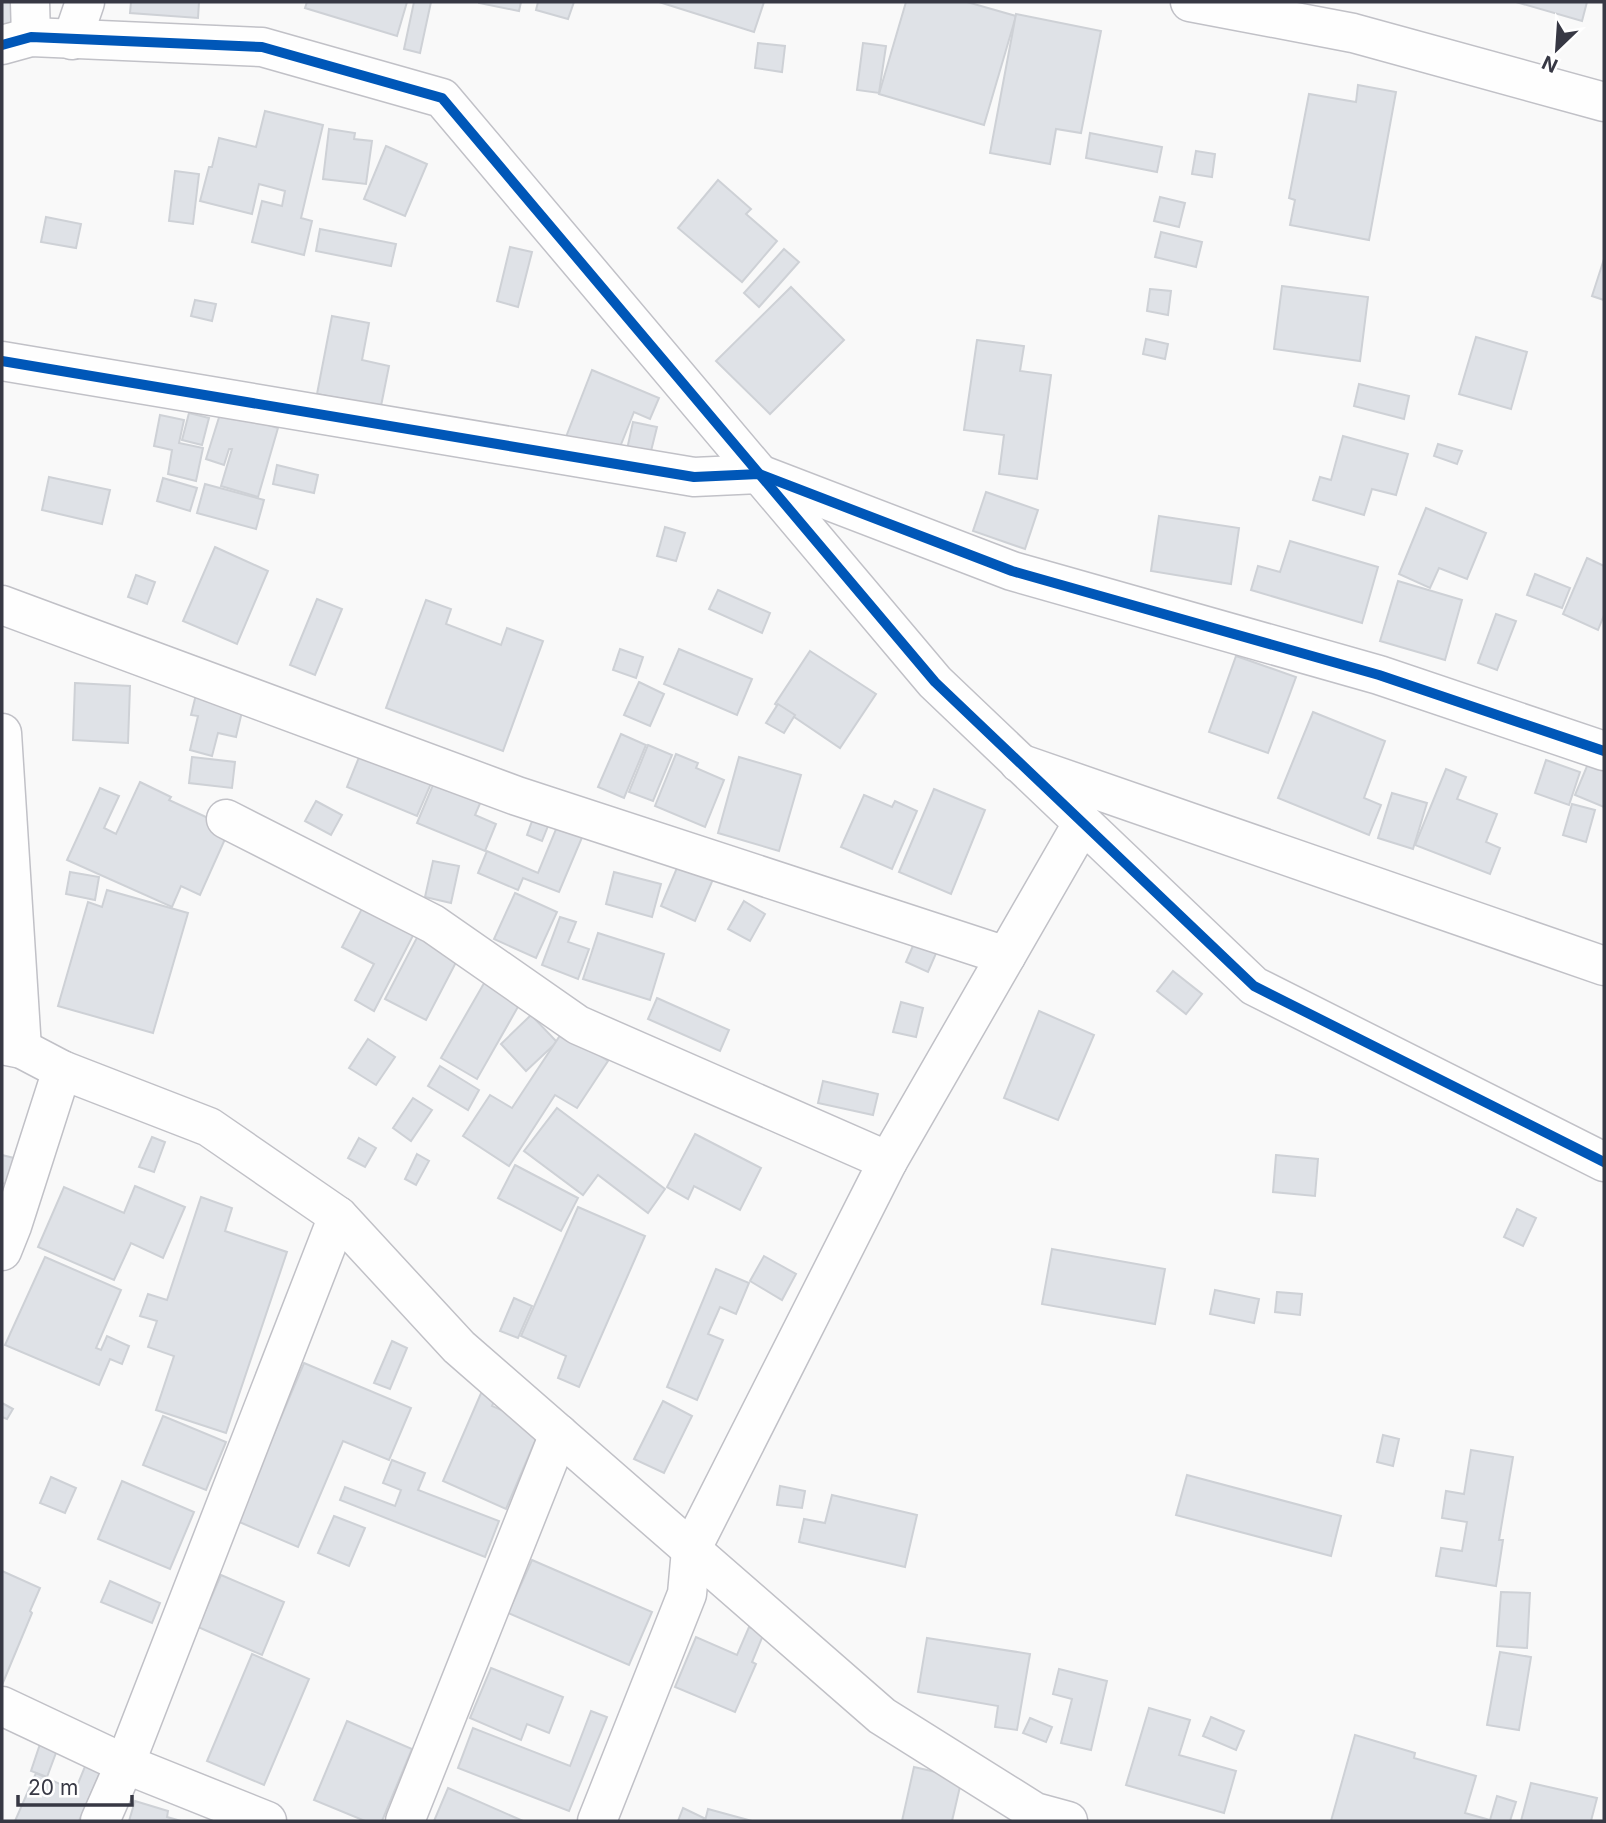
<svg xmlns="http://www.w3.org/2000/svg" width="1606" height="1823" font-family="Inter,sans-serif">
	<rect width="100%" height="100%" fill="#f9f9f9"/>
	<g fill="#dfe2e7" stroke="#ced1d6" stroke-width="2">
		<polygon points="2,2 22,2 23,29 2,30"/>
		<polygon points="131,2 199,2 198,18 130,13"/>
		<polygon points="307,2 407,2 397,36 305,8"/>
		<polygon points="414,2 431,2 420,53 404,49"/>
		<polygon points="479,2 521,2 519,11 479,3"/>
		<polygon points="538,2 574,2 568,19 536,10"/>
		<polygon points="659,2 764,2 754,32"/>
		<polygon points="906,2 967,2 1016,16 984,125 879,94"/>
		<polygon points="1516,2 1587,2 1582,21"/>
		<polygon points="1016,14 1101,31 1081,133 1056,129 1050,164 990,153"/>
		<polygon points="758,43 785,46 782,72 755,68"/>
		<polygon points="863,43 886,46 879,93 857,90"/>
		<polygon points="1358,85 1396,92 1369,240 1290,225 1295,200 1289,198 1309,94 1356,102"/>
		<polygon points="265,111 323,125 301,218 312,221 304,255 252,242 262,201 282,206 285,191 259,184 252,214 200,201 209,167 212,167 219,138 256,147"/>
		<polygon points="329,129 355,133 354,139 372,141 366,184 323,179"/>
		<polygon points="1090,133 1162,147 1157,172 1086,158"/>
		<polygon points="386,146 427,164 405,216 364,199"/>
		<polygon points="1196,151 1215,154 1212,177 1192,174"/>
		<polygon points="175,171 199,174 193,224 169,221"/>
		<polygon points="718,180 751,209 746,214 777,241 742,282 678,228"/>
		<polygon points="1160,197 1185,203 1179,227 1154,221"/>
		<polygon points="46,217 81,224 76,248 41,242"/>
		<polygon points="320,229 396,244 391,266 316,251"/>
		<polygon points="1161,232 1202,242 1196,267 1155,257"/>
		<polygon points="510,247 532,252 518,307 497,301"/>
		<polygon points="784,249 799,262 759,307 744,293"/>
		<polygon points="1604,259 1604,300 1592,296"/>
		<polygon points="1282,286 1368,297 1360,361 1274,349"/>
		<polygon points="791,287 844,340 770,414 716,361"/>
		<polygon points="1150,289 1171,291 1168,315 1147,311"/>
		<polygon points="195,300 216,304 212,321 191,316"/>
		<polygon points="332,316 369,323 362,360 389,366 381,406 317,394"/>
		<polygon points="1476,337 1527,352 1511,409 1459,394"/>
		<polygon points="1146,339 1168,344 1165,359 1143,354"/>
		<polygon points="977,340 1024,346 1020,371 1051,375 1037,479 999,474 1004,435 964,430"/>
		<polygon points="592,370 659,398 650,419 634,412 616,457 566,437"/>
		<polygon points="1359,384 1409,396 1404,419 1354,406"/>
		<polygon points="221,411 278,428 258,497 221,486 232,449 229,449 224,465 206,459"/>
		<polygon points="189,413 209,418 202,445 182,440"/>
		<polygon points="160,415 184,420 179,443 203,448 196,481 168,474 172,450 154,446"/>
		<polygon points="633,422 657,427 649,459 626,454"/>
		<polygon points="1343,436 1408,454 1396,495 1372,489 1364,515 1313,500 1320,477 1331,480"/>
		<polygon points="1438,444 1462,451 1457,464 1434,456"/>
		<polygon points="277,465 318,475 314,493 273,484"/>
		<polygon points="49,477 110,490 102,524 42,510"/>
		<polygon points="163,478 197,488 190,511 157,501"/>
		<polygon points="205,484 264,500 256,529 197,513"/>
		<polygon points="986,492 1038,510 1025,549 973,531"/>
		<polygon points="1426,508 1486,533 1467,579 1439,568 1430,588 1399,574"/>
		<polygon points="1159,516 1239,528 1231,584 1151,571"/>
		<polygon points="665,527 685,533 676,561 657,556"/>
		<polygon points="1290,541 1378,567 1362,623 1251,590 1258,566 1280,572"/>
		<polygon points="215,547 268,571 237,644 183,621"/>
		<polygon points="1587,558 1604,566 1604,615 1598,630 1563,614"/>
		<polygon points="1535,574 1570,588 1562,608 1527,595"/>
		<polygon points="136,575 155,582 147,604 128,597"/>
		<polygon points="1398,581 1462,600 1445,660 1380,641"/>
		<polygon points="718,590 770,613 762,633 709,609"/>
		<polygon points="317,599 342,609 315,675 290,665"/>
		<polygon points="426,600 451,609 446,624 501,645 507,628 543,641 503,751 386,708"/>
		<polygon points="1496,614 1516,621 1497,670 1478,663"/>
		<polygon points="620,649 643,657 636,678 613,670"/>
		<polygon points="679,649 752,679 737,715 664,684"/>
		<polygon points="810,651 876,694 840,748 775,704"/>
		<polygon points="1236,656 1296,677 1268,753 1209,732"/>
		<polygon points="201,674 248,686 236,737 218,733 212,756 190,750 198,716 191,715"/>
		<polygon points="639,682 664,694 650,726 624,715"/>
		<polygon points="75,683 130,686 128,743 73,740"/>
		<polygon points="778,704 795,715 784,733 766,723"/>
		<polygon points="1313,712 1385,741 1364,798 1381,805 1369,835 1278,798"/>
		<polygon points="621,734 646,745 624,798 598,787"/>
		<polygon points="368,735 439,765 417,816 347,787"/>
		<polygon points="648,745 672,755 653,801 629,792"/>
		<polygon points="1595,747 1604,751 1604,807 1575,795"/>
		<polygon points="676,754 698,763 696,768 724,780 705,827 655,806"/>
		<polygon points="192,757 235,762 232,788 189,783"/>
		<polygon points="739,757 801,775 779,851 718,833"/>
		<polygon points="1546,760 1580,772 1569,805 1535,793"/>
		<polygon points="441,766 488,785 475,815 496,824 485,851 417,823"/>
		<polygon points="1446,769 1466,777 1457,799 1497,814 1486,842 1500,848 1490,874 1415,845"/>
		<polygon points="140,782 171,797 169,800 230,828 200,895 181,886 172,907 67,860 100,788 119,796 104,828 116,834"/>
		<polygon points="934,789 985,810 951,894 899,872"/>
		<polygon points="1392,793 1427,803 1413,849 1378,838"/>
		<polygon points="864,795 892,807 895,801 917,811 892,869 841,847"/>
		<polygon points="316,801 342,815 331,835 305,821"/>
		<polygon points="1572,804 1595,810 1586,842 1563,835"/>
		<polygon points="536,810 552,816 542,841 527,835"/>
		<polygon points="561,817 586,828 559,892 523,878 518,890 478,873 487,851 538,873"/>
		<polygon points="433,861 459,866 451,903 425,897"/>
		<polygon points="679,863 714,877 695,921 661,906"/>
		<polygon points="70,872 99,877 95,900 66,894"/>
		<polygon points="614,872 661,884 652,917 606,904"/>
		<polygon points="107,890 188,913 153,1033 58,1006 88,902 102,907"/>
		<polygon points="515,893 557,912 536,958 494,939"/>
		<polygon points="368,897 419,924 374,1011 355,1000 374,964 342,947"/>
		<polygon points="744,901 765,914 750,941 728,929"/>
		<polygon points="928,911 950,921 928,972 906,962"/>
		<polygon points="560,917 576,922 568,942 589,949 578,979 542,965"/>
		<polygon points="423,926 464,947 426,1020 385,999"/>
		<polygon points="598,933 664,954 650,1000 583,979"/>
		<polygon points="1173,971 1202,994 1186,1014 1157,991"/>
		<polygon points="487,978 523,998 477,1079 441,1058"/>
		<polygon points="657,998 729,1030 720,1051 648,1019"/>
		<polygon points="901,1002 923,1008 916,1037 893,1032"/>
		<polygon points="1039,1011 1094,1035 1058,1120 1004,1098"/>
		<polygon points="531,1015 557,1042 526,1071 501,1044"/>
		<polygon points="563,1031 608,1061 577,1108 555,1095 509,1166 463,1136 490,1095 512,1108"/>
		<polygon points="368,1039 395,1057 376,1085 349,1068"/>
		<polygon points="440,1066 479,1090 468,1110 428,1086"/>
		<polygon points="823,1081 878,1094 873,1115 818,1103"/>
		<polygon points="413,1098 432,1110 411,1141 393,1128"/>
		<polygon points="557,1108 665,1189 648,1213 598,1175 583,1195 524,1151"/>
		<polygon points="695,1134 761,1168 740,1210 694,1186 688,1199 667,1187"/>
		<polygon points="152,1137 165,1142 154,1172 139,1167"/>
		<polygon points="359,1138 376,1148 365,1167 348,1158"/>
		<polygon points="417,1154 429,1161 416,1185 405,1179"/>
		<polygon points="2,1155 14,1158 8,1185 2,1183"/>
		<polygon points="1276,1155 1318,1159 1315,1196 1273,1192"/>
		<polygon points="515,1165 578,1198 561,1231 498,1198"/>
		<polygon points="135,1186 185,1207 163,1258 131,1243 114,1280 38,1247 64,1187 124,1213"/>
		<polygon points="201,1197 232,1208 225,1231 287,1252 226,1433 156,1410 174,1356 148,1347 157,1321 140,1316 148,1294 167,1300"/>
		<polygon points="578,1207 645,1236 579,1387 558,1378 566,1356 521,1336"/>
		<polygon points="1517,1209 1536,1218 1523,1246 1504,1237"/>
		<polygon points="1052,1249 1165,1269 1155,1324 1042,1304"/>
		<polygon points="764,1256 796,1274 782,1300 750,1281"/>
		<polygon points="45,1257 121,1290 96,1348 101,1350 107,1336 129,1346 122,1364 110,1359 99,1385 5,1345"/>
		<polygon points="716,1269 749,1283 736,1314 720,1307 708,1334 723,1340 697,1400 667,1387"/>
		<polygon points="1215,1290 1259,1299 1254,1323 1210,1314"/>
		<polygon points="1277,1292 1302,1294 1300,1315 1275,1312"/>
		<polygon points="514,1298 532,1306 518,1338 500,1331"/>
		<polygon points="392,1341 407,1348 390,1389 374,1383"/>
		<polygon points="304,1363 411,1408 389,1460 343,1441 298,1547 237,1521"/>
		<polygon points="485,1384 499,1389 492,1406 541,1427 506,1509 443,1481"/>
		<polygon points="663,1401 692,1416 664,1473 634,1459"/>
		<polygon points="2,1403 13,1409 7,1419 2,1417"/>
		<polygon points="163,1416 226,1442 206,1490 143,1465"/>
		<polygon points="1383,1435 1399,1439 1393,1466 1377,1462"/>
		<polygon points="1471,1450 1513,1457 1499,1540 1503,1540 1496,1586 1436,1576 1441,1548 1462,1551 1467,1522 1442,1518 1446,1491 1464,1494"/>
		<polygon points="392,1460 425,1473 418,1490 499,1521 485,1557 340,1500 345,1487 395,1506 401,1490 383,1483"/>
		<polygon points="1187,1475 1341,1516 1331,1556 1176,1515"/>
		<polygon points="51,1477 76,1488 65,1513 40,1503"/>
		<polygon points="122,1481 194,1512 170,1569 98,1539"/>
		<polygon points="780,1486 805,1491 802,1508 777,1505"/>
		<polygon points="832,1495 917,1515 905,1567 799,1542 804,1519 825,1523"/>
		<polygon points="334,1516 365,1528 349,1566 318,1553"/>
		<polygon points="532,1560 652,1612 629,1665 508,1613"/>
		<polygon points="2,1571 40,1588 30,1611 32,1613 2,1685"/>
		<polygon points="221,1575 284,1602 262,1655 198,1627"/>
		<polygon points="110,1581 160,1603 152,1623 101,1602"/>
		<polygon points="1501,1592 1530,1593 1527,1648 1497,1646"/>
		<polygon points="749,1627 764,1633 752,1662 756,1664 735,1712 675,1687 696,1637 737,1655"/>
		<polygon points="927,1638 1030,1654 1017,1730 995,1727 998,1706 918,1692"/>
		<polygon points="1500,1652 1531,1657 1519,1730 1487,1725"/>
		<polygon points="252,1654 309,1679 264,1785 207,1761"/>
		<polygon points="491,1668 563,1697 549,1733 527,1724 521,1740 470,1718"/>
		<polygon points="1059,1669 1107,1681 1091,1750 1061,1743 1072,1699 1053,1694"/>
		<polygon points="1149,1708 1190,1720 1179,1755 1236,1771 1224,1813 1126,1785"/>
		<polygon points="591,1711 607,1717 569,1811 458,1768 473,1728 570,1766"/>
		<polygon points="1211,1717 1244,1731 1236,1750 1203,1736"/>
		<polygon points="1030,1718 1052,1727 1046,1742 1023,1733"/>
		<polygon points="347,1721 412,1749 382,1821 365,1821 314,1800"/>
		<polygon points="1355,1735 1415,1753 1414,1758 1476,1776 1465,1813 1490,1820 1497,1796 1516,1802 1510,1821 1331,1821"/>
		<polygon points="40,1744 57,1750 47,1777 31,1771"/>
		<polygon points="86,1764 101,1770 79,1821 15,1821 36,1773 75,1791"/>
		<polygon points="914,1767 962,1778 952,1821 902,1821"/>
		<polygon points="1531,1783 1597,1798 1591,1821 1521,1821"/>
		<polygon points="448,1788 523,1821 434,1821"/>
		<polygon points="135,1801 168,1811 167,1817 181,1821 129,1821"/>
		<polygon points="683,1808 704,1818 703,1821 678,1821"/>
		<polygon points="708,1809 752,1821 705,1821"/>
	</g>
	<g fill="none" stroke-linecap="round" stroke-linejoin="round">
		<defs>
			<g id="street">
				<polyline points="30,2 31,37"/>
				<polyline points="72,40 85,2"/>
				<polyline points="2,361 694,477 759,474 1012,571 1379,675 1604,751"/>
				<polyline points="2,605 517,796 1006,956"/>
				<polyline points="2,733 22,1049"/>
				<polyline points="1019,763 1604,966"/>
				<polyline points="226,819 433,924 578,1025 888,1161 1082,824"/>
				<polyline points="2,1045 22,1049 62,1070 209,1127 338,1216 459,1347 882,1716 1035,1812 1068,1821"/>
				<polyline points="2,1251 12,1226 62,1070"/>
				<polyline points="2,1706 125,1764 267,1821"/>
				<polyline points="100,1821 125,1764 338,1216"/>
				<polyline points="405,1821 559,1434"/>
				<polyline points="597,1821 687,1594 691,1550 888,1161"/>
			</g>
			<g id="secondary">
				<polyline points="1190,2 1353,33 1604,102"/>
				<polyline points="2,45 31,37 262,47 442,98 935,682 1254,986 1604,1162"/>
			</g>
		</defs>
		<use href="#street" stroke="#c1c1c7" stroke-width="41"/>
		<use href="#secondary" stroke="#c1c1c7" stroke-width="41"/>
		<use href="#street" stroke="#fefefe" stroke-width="38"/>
		<use href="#secondary" stroke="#fefefe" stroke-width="38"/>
		<defs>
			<g id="cycleway">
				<polyline points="2,45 31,37 262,47 442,98 935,682 1254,986 1604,1162"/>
				<polyline points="2,361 694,477 759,474 1012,571 1379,675 1604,751"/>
			</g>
		</defs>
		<use href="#cycleway" stroke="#fff" stroke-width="15"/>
		<use href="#cycleway" stroke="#0057b8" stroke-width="10"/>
	</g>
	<rect width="1606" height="1823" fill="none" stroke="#373844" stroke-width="7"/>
	<g transform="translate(1557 49) rotate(205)" stroke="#ffffff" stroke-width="5" paint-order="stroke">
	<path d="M0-5L12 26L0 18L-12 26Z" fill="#373844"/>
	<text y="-10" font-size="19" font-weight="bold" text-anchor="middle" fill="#373844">N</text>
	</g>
	<path d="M18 1795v10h114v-10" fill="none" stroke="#373844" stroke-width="3.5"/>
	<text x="28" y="1795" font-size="21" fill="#373844" stroke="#ffffff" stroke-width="5" paint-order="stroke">20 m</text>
</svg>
